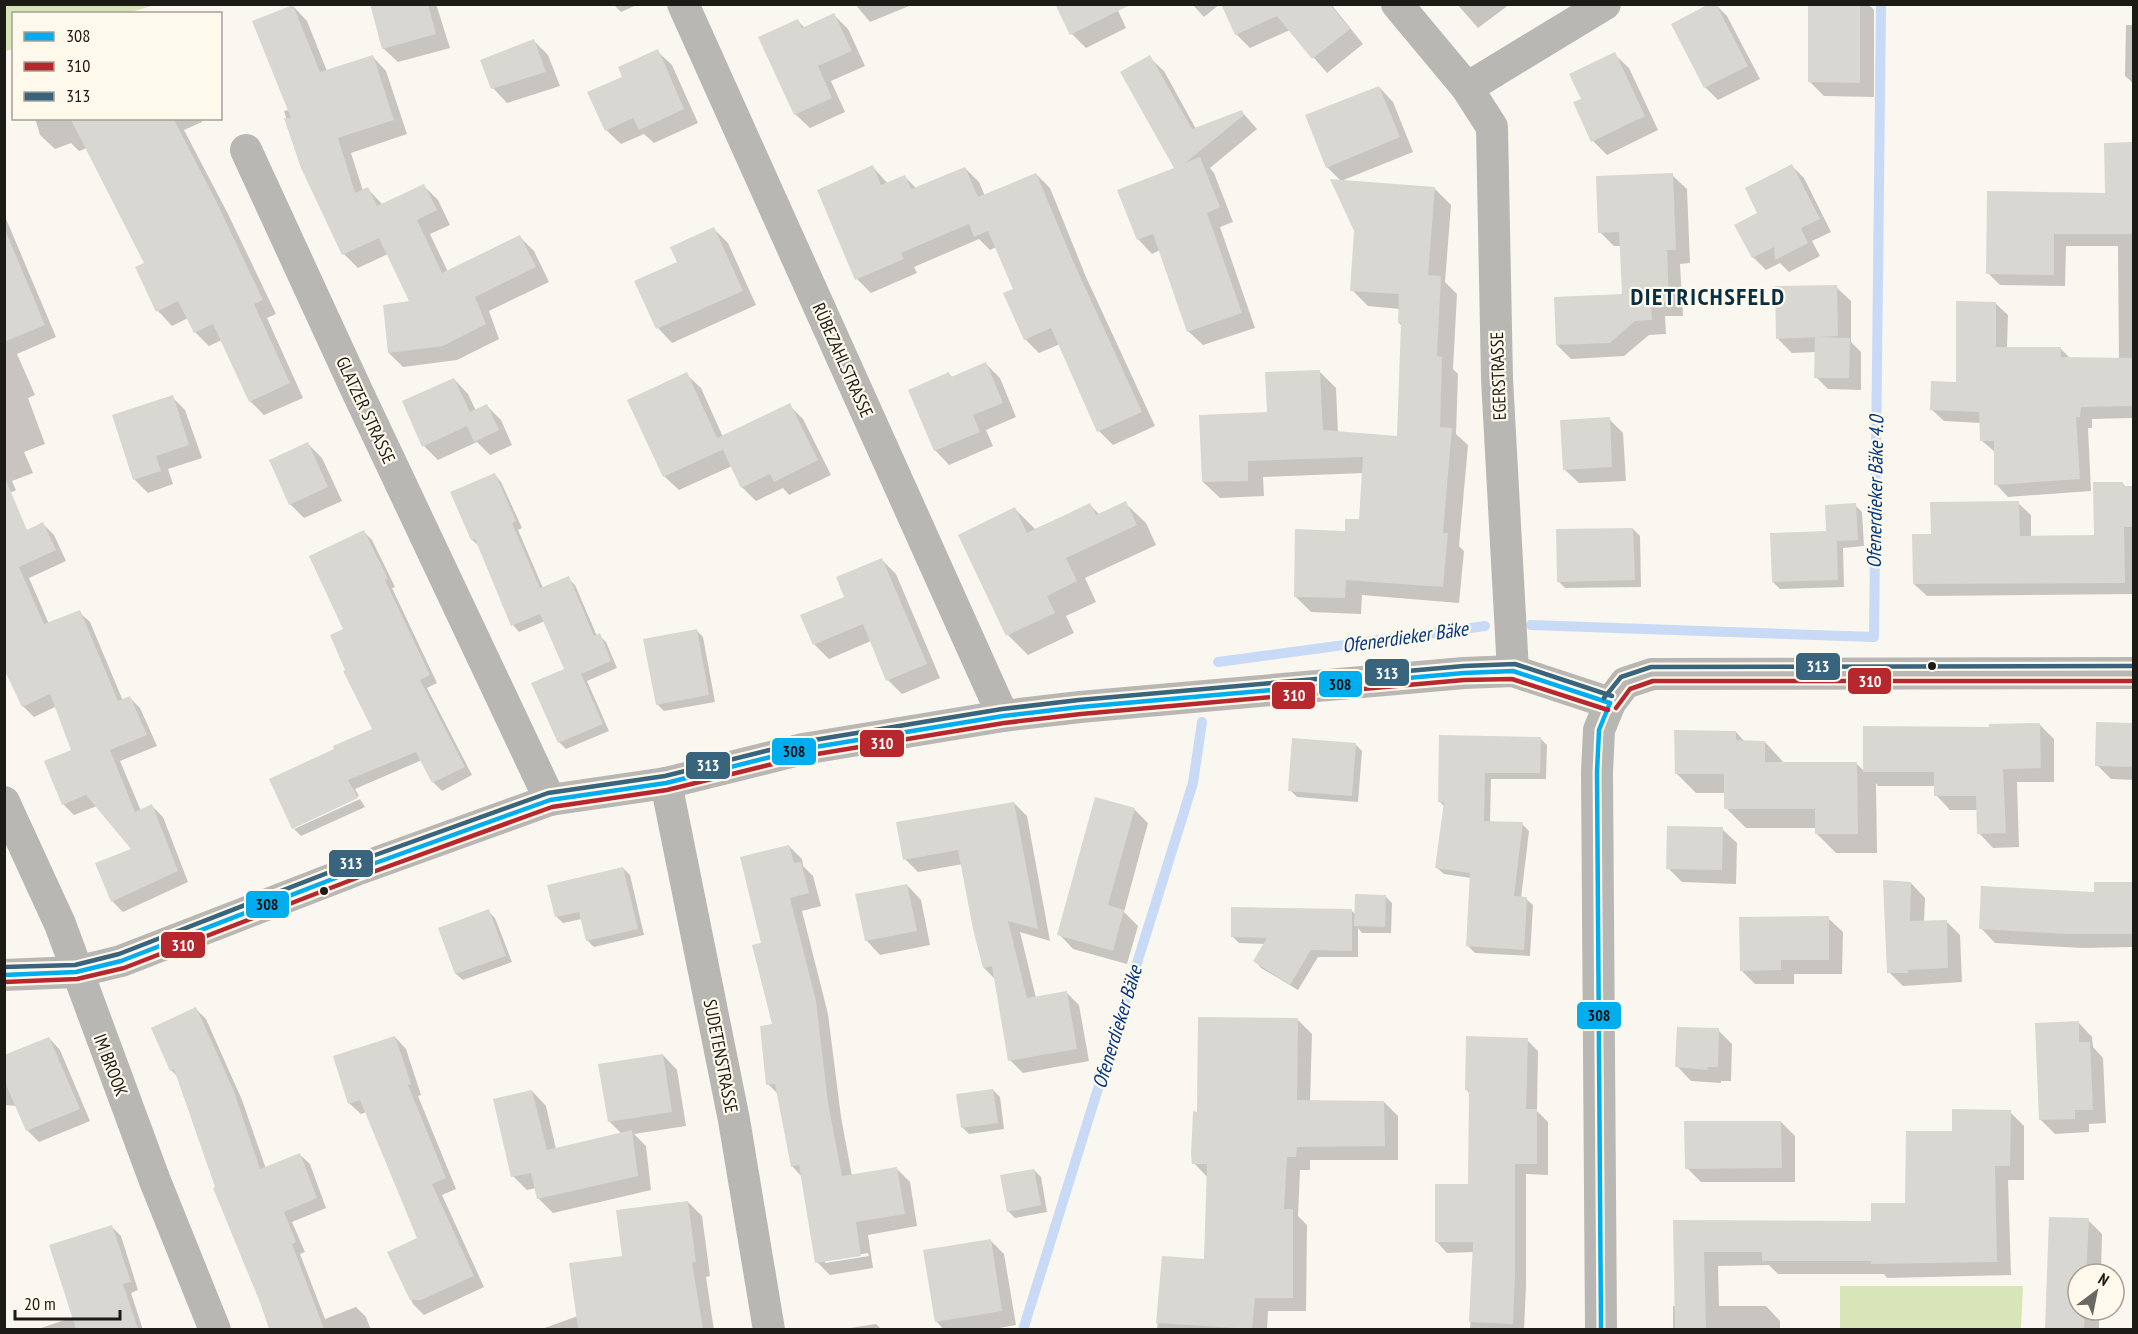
<svg xmlns="http://www.w3.org/2000/svg" width="2138" height="1334" font-family="'PT Sans Narrow',sans-serif">
	<rect width="100%" height="100%" fill="#faf7f0"/>
	<g fill="#d8e5b8">
		<polygon points="5,4 155,4 155,5 127,13 14,14 13,49 5,51"/>
		<polygon points="1840,1286 2023,1286 2021,1329 1840,1329"/>
	</g>
	<g fill="#0003" fill-rule="evenodd">
		<polygon points="378,4 436,4 450,48 398,62 383,48"/>
		<polygon points="613,4 639,4 621,12"/>
		<polygon points="855,4 914,4 870,22"/>
		<polygon points="1057,4 1115,4 1126,28 1086,48 1072,34"/>
		<polygon points="1192,4 1220,4 1204,17"/>
		<polygon points="1297,4 1331,4 1363,44 1327,73 1290,30 1250,48 1236,34"/>
		<polygon points="1457,4 1510,4 1478,28"/>
		<polygon points="1715,4 1727,16 1760,79 1718,100 1705,87"/>
		<polygon points="1810,4 1868,4 1874,10 1874,97 1824,96 1810,82"/>
		<polygon points="293,6 307,21 327,71 372,56 386,71 407,134 351,153 363,191 368,189 383,205 424,186 438,200 450,225 430,234 448,272 520,237 534,251 549,282 489,311 499,339 457,360 403,367 389,353 411,302 388,254 358,268 344,254 302,167 284,111 289,110"/>
		<polygon points="834,15 848,29 865,66 831,81 845,112 810,128 795,114 798,21 805,28"/>
		<polygon points="2126,25 2134,25 2134,84 2125,76"/>
		<polygon points="534,41 548,55 560,86 507,103 493,88"/>
		<polygon points="657,51 672,65 698,123 654,143 644,134 621,144 606,130"/>
		<polygon points="1614,54 1629,68 1658,130 1607,155 1593,141"/>
		<polygon points="1149,57 1164,71 1196,129 1242,112 1257,129 1210,168 1214,173 1233,222 1220,227 1255,328 1203,345 1188,331 1160,250 1152,254 1138,239 1177,169"/>
		<polygon points="1379,87 1393,102 1413,152 1341,181 1327,167"/>
		<polygon points="35,118 201,118 202,122 184,130 228,214 276,314 267,318 303,398 264,415 250,401 222,340 209,346 195,332 188,318 172,326 158,311 137,268 146,263 87,148 79,151 71,143 55,149 40,135"/>
		<polygon points="2134,143 2134,418 2092,419 2092,428 2088,428 2091,491 2008,497 1996,484 1995,452 1981,440 1981,423 1944,421 1931,409 1957,384 1995,303 2008,315 2007,348 2061,349 2071,359 2119,359 2118,246 2066,246 2065,286 2000,285 1988,273 2107,195 2105,144"/>
		<polygon points="1792,166 1804,178 1831,232 1812,241 1820,256 1789,272 1780,263 1766,270 1753,257"/>
		<polygon points="873,167 888,184 904,176 916,188 965,168 979,182 985,196 1036,174 1050,188 1086,277 1155,426 1113,445 1099,431 1060,344 1039,353 1025,339 1015,290 996,247 990,250 979,239 914,267 917,273 871,293 857,279"/>
		<polygon points="1672,175 1687,189 1690,263 1680,264 1683,316 1665,316 1666,334 1649,335 1624,356 1571,359 1557,345 1624,295 1621,246 1614,246 1600,232"/>
		<polygon points="1435,189 1451,205 1445,282 1457,294 1453,369 1458,374 1456,434 1468,445 1459,546 1464,551 1459,603 1362,595 1361,614 1311,612 1295,596 1346,532 1360,520 1364,473 1263,477 1264,496 1220,498 1203,482 1268,413 1319,371 1336,388 1338,433 1398,438 1402,326 1399,323 1400,309 1368,306 1352,290"/>
		<polygon points="4,214 56,337 17,354 35,395 28,398 45,444 24,452 33,473 12,481 16,490 4,496"/>
		<polygon points="714,229 728,243 756,305 672,343 658,328 636,281 679,263"/>
		<polygon points="1836,287 1851,301 1851,342 1861,352 1861,390 1828,389 1816,377 1816,352 1792,353 1778,339"/>
		<polygon points="986,364 1000,378 1016,417 986,430 993,446 949,465 935,450 949,374 953,378"/>
		<polygon points="686,374 701,388 723,437 789,405 803,419 831,475 789,495 783,488 756,501 742,487 732,466 679,490 664,476"/>
		<polygon points="454,379 468,394 476,411 487,406 501,420 512,445 490,455 477,442 438,460 424,446"/>
		<polygon points="172,397 185,410 202,458 168,469 173,484 148,493 135,480 114,416"/>
		<polygon points="1609,419 1623,433 1626,481 1579,483 1564,469"/>
		<polygon points="308,444 322,458 342,501 304,518 290,504"/>
		<polygon points="495,475 501,482 522,528 518,530 543,588 568,578 575,585 597,636 599,635 606,642 617,668 587,681 609,731 566,749 559,742 566,670 545,621 519,632 513,625 479,546 472,540"/>
		<polygon points="2122,483 2126,487 2134,487 2134,594 1927,596 1914,584 1932,535 2018,503 2031,515 2031,537 2096,536"/>
		<polygon points="1125,503 1146,523 1156,545 1085,578 1096,602 1066,616 1074,633 1028,655 1008,635 1015,509 1035,529 1090,505 1100,515"/>
		<polygon points="1855,505 1862,512 1864,546 1843,548 1844,587 1780,589 1773,582"/>
		<polygon points="43,524 54,535 66,561 29,578 49,624 79,612 90,622 123,701 130,698 140,708 157,746 120,761 141,811 152,806 163,817 188,882 123,912 112,901 133,849 97,806 74,815 63,804 73,751 57,706 34,717 23,706 4,645 4,542"/>
		<polygon points="1633,529 1640,536 1641,587 1565,588 1558,581"/>
		<polygon points="364,532 372,540 395,587 392,588 437,683 427,688 472,775 442,791 434,783 422,760 355,789 359,796 294,826 294,829 271,780 336,749 335,747 374,730 345,671 347,670 332,636 345,630 311,556"/>
		<polygon points="882,560 896,574 940,678 902,694 888,680 871,641 829,659 814,644 846,597"/>
		<polygon points="696,630 703,637 715,702 664,711 657,704"/>
		<polygon points="2097,723 2134,724 2134,780 2111,779 2097,765"/>
		<polygon points="2040,725 2054,739 2054,782 2017,782 2019,847 1993,848 1979,833 1978,810 1950,810 1936,795 1936,786 1878,786 1876,783 1877,853 1836,853 1816,833 1816,828 1746,828 1726,808 1726,793 1696,793 1676,773 1736,732 1745,742 1765,742 1784,763 1856,763 1864,771 1990,729"/>
		<polygon points="1540,738 1547,745 1546,779 1491,779 1490,823 1522,824 1529,831 1521,898 1526,899 1533,905 1530,956 1475,953 1468,946 1471,878 1444,874 1437,868 1445,807 1440,802"/>
		<polygon points="1355,744 1362,751 1358,802 1297,797 1290,790"/>
		<polygon points="360,799 365,807 301,836 294,829"/>
		<polygon points="1014,803 1027,816 1050,941 1020,932 1036,998 1066,992 1079,1005 1089,1061 1023,1073 1010,1060 995,979 984,968 963,864 918,872 905,859"/>
		<polygon points="1134,809 1148,823 1124,912 1138,926 1127,964 1073,949 1059,934"/>
		<polygon points="1722,829 1737,843 1736,884 1682,882 1668,868"/>
		<path d="M 789,846 L 802,859 L 803,866 L 813,876 L 821,906 L 802,911 L 828,1014 L 841,1117 L 852,1176 L 897,1169 L 910,1182 L 917,1226 L 868,1235 L 873,1268 L 830,1275 L 817,1262 L 802,1177 L 792,1166 L 779,1095 L 768,1084 L 774,1026 L 763,944 ZM 868,1253 L 869,1256 L 825,1263 L 825,1260 Z"/>
		<polygon points="623,868 630,875 644,935 594,947 587,940 582,919 563,923 556,916"/>
		<polygon points="1911,883 1925,898 1924,922 1946,921 1960,935 1962,982 1903,986 1889,972"/>
		<polygon points="2095,884 2134,884 2134,947 2082,948 1995,943 1981,928 2096,894"/>
		<polygon points="907,885 921,900 930,945 880,955 866,940"/>
		<polygon points="1385,896 1392,903 1391,933 1362,933 1358,928 1358,957 1318,957 1298,990 1261,968 1255,961 1265,944 1239,943 1232,936 1351,910 1356,915"/>
		<polygon points="488,911 495,918 512,962 463,980 456,974 440,929"/>
		<polygon points="1828,918 1843,932 1842,974 1794,974 1794,984 1755,984 1741,970"/>
		<polygon points="196,1009 206,1019 242,1100 266,1169 300,1155 310,1164 326,1208 292,1222 305,1252 300,1254 325,1319 356,1307 366,1317 371,1330 272,1330 217,1188 179,1078 171,1070"/>
		<polygon points="1298,1020 1312,1034 1310,1102 1384,1102 1398,1116 1398,1160 1310,1160 1310,1170 1300,1170 1298,1216 1307,1225 1306,1311 1268,1311 1267,1330 1157,1330 1163,1257 1205,1261 1208,1178 1194,1163 1198,1113"/>
		<polygon points="2078,1022 2092,1037 2093,1047 2103,1058 2106,1123 2089,1124 2089,1132 2055,1134 2040,1119"/>
		<polygon points="1718,1030 1732,1044 1731,1081 1721,1081 1721,1083 1691,1081 1677,1066"/>
		<polygon points="395,1037 406,1049 421,1095 418,1096 456,1189 442,1195 484,1287 424,1315 413,1304 389,1252 419,1239 366,1112 361,1114 349,1103"/>
		<polygon points="49,1038 60,1050 90,1121 39,1142 28,1131 17,1106 4,1105 4,1057"/>
		<polygon points="1527,1040 1538,1051 1537,1111 1548,1122 1548,1175 1526,1174 1526,1285 1524,1330 1470,1330 1474,1252 1447,1253 1436,1241 1470,1186 1470,1094 1466,1089"/>
		<polygon points="663,1055 677,1070 686,1126 634,1134 646,1146 651,1190 553,1213 539,1199 536,1188 527,1190 513,1176 532,1091 546,1106 556,1149 622,1134 609,1121"/>
		<polygon points="993,1090 1000,1097 1004,1129 969,1134 962,1127"/>
		<polygon points="2010,1112 2024,1126 2024,1180 2008,1180 2011,1275 1887,1278 1884,1274 1778,1274 1769,1265 1718,1266 1719,1306 1766,1306 1780,1321 1780,1330 1673,1330 1673,1306 1676,1306 1675,1222 1872,1222 1907,1205 1953,1133"/>
		<polygon points="1781,1122 1795,1136 1795,1182 1701,1182 1687,1168"/>
		<polygon points="1034,1170 1041,1177 1047,1212 1015,1218 1008,1211"/>
		<polygon points="688,1202 702,1216 710,1276 706,1277 714,1330 539,1330 578,1316"/>
		<polygon points="2088,1220 2102,1234 2101,1274 2078,1274 2078,1310 2099,1310 2099,1330 2050,1330 2047,1327"/>
		<polygon points="112,1227 121,1236 138,1290 131,1293 143,1330 35,1330 74,1317"/>
		<polygon points="990,1240 1004,1254 1016,1325 988,1330 944,1330 936,1321"/>
		<polygon points="876,1324 882,1330 837,1330"/>
	</g>
	<g fill="none" stroke-linecap="round" stroke-linejoin="round">
		<g stroke="#c8daf6" stroke-width="10">
			<polyline points="1531,625 1874,637 1881,4"/>
			<polyline points="1218,662 1485,626"/>
			<polyline points="1023,1330 1193,783 1202,722"/>
		</g>
	</g>
	<g fill="#d9d7d1">
		<polygon points="370,4 428,4 436,34 382,49"/>
		<polygon points="1055,4 1132,4 1070,35"/>
		<polygon points="1221,4 1330,4 1350,29 1312,59 1277,16 1235,35"/>
		<polygon points="1709,4 1716,4 1748,66 1704,88 1671,24"/>
		<polygon points="1808,4 1860,4 1860,83 1808,82"/>
		<polygon points="293,5 320,72 373,55 394,120 338,138 355,193 368,187 377,206 424,184 437,210 417,220 442,273 520,235 536,267 475,297 486,324 443,346 388,353 383,305 409,301 379,238 342,255 301,168 284,118 291,118 252,21"/>
		<polygon points="834,13 852,51 818,66 832,98 794,115 758,37 798,19 802,28"/>
		<polygon points="534,39 546,72 491,89 480,60"/>
		<polygon points="658,49 684,109 639,130 633,118 605,131 587,92 622,77 618,67"/>
		<polygon points="1615,52 1645,116 1591,142 1573,102 1581,99 1569,74"/>
		<polygon points="1150,55 1192,129 1242,110 1244,115 1185,163 1200,157 1220,207 1207,213 1242,313 1187,332 1153,234 1137,240 1117,190 1174,168 1120,72"/>
		<polygon points="1379,86 1400,137 1326,168 1305,115"/>
		<polygon points="70,118 173,118 215,199 263,300 254,304 290,383 249,402 213,324 194,333 178,301 156,312 135,267 144,263"/>
		<polygon points="2133,142 2133,234 2054,234 2054,275 1986,274 1987,191 2105,193 2104,143"/>
		<polygon points="1792,164 1820,219 1801,228 1808,243 1775,260 1774,247 1752,258 1734,225 1757,213 1745,188"/>
		<polygon points="873,165 881,185 905,175 911,189 965,167 978,197 1036,173 1073,261 1142,412 1097,432 1051,328 1024,340 1003,293 1013,289 988,231 974,237 969,224 901,253 904,259 855,280 817,190"/>
		<polygon points="1673,173 1676,250 1667,250 1669,302 1651,303 1652,320 1635,321 1610,343 1556,345 1554,297 1622,294 1619,232 1598,233 1596,176"/>
		<polygon points="1330,179 1435,187 1428,275 1441,276 1437,356 1442,357 1440,427 1452,428 1443,533 1448,533 1443,587 1346,580 1345,598 1294,597 1295,529 1345,531 1345,519 1359,519 1363,457 1248,461 1248,481 1202,482 1199,415 1267,412 1265,372 1320,370 1323,430 1397,436 1401,323 1398,323 1399,294 1350,291 1354,231"/>
		<polygon points="714,227 743,291 656,329 634,281 677,262 670,247"/>
		<polygon points="6,232 45,325 4,342 4,233"/>
		<polygon points="1837,285 1838,336 1776,339 1775,286"/>
		<polygon points="1956,301 1996,302 1996,347 2061,347 2061,357 2133,358 2133,406 2081,407 2080,417 2076,417 2080,479 1994,485 1994,441 1980,441 1979,412 1930,410 1931,381 1956,382"/>
		<polygon points="1815,337 1850,338 1849,378 1814,378"/>
		<polygon points="986,362 1003,403 973,415 980,432 934,451 908,390 949,372 951,377"/>
		<polygon points="687,372 717,438 790,403 818,460 774,482 770,474 741,488 721,446 722,450 663,477 627,400"/>
		<polygon points="454,378 470,412 487,404 499,430 474,442 467,426 422,447 402,401"/>
		<polygon points="173,395 189,445 156,456 161,471 133,480 112,415"/>
		<polygon points="1610,417 1612,467 1563,470 1560,420"/>
		<polygon points="308,442 328,487 289,505 269,460"/>
		<polygon points="495,473 516,521 512,523 540,588 569,576 594,636 600,633 611,661 581,674 603,724 558,743 531,683 564,669 540,614 511,626 475,539 471,540 450,492"/>
		<polygon points="5,478 27,530 43,522 56,550 19,567 44,624 80,610 118,701 130,696 147,735 110,750 135,812 152,804 178,871 111,902 95,863 131,849 86,795 62,805 44,761 71,750 50,694 22,707 4,669"/>
		<polygon points="2093,482 2123,482 2123,486 2133,486 2133,527 2124,527 2125,583 1913,584 1912,534 1931,534 1930,502 2019,501 2020,536 2094,535"/>
		<polygon points="1126,501 1137,525 1066,558 1077,581 1047,596 1055,613 1006,636 958,535 1015,507 1027,533 1090,503 1096,515"/>
		<polygon points="1856,503 1858,540 1837,541 1838,580 1772,582 1770,533 1826,531 1825,505"/>
		<polygon points="1633,528 1635,580 1557,582 1556,529"/>
		<polygon points="364,530 388,579 385,580 430,675 420,680 465,767 432,783 416,752 348,780 358,798 292,829 269,779 334,749 333,746 372,729 343,671 345,670 330,635 343,629 309,556"/>
		<polygon points="882,558 927,664 886,681 863,624 813,645 800,615 844,597 836,577"/>
		<polygon points="697,629 709,695 656,705 643,639"/>
		<polygon points="2096,722 2133,723 2133,767 2095,766"/>
		<polygon points="2040,723 2041,768 2003,769 2006,833 1977,834 1976,796 1934,796 1934,772 1863,772 1863,726 1989,727 1989,724"/>
		<polygon points="1674,730 1736,731 1736,740 1765,741 1765,762 1857,762 1858,834 1815,834 1815,809 1724,809 1724,774 1675,774"/>
		<polygon points="1439,735 1541,737 1540,773 1485,773 1484,821 1523,822 1514,896 1527,897 1524,950 1466,946 1470,873 1435,868 1444,802 1438,802"/>
		<polygon points="1292,738 1356,743 1352,796 1288,791"/>
		<polygon points="1095,797 1135,808 1108,905 1124,910 1113,951 1057,935"/>
		<polygon points="1014,802 1038,929 1008,921 1027,998 1067,991 1077,1049 1008,1061 992,966 983,968 973,929 958,850 903,860 896,822"/>
		<polygon points="1667,826 1723,827 1722,870 1666,869"/>
		<polygon points="789,845 794,863 801,862 809,893 790,898 816,1001 828,1103 842,1176 897,1167 905,1214 856,1222 861,1256 815,1263 799,1165 791,1167 775,1084 766,1085 760,1026 772,1024 752,945 761,943 740,857"/>
		<polygon points="623,867 638,929 586,941 579,912 555,917 547,885"/>
		<polygon points="1883,880 1911,882 1910,921 1947,920 1948,968 1908,970 1908,973 1887,973"/>
		<polygon points="2094,882 2133,882 2133,934 2067,934 1979,929 1981,886 2094,892"/>
		<polygon points="907,884 917,931 865,941 855,894"/>
		<polygon points="1355,894 1386,895 1385,927 1354,926"/>
		<polygon points="1231,907 1352,909 1352,951 1311,950 1290,985 1253,961 1267,938 1231,937"/>
		<polygon points="489,909 506,956 455,974 438,928"/>
		<polygon points="1829,916 1829,960 1781,960 1781,970 1740,971 1739,917"/>
		<polygon points="196,1007 233,1089 260,1169 300,1153 317,1198 284,1212 296,1242 292,1244 324,1329 269,1329 261,1305 213,1188 215,1187 174,1069 170,1071 151,1028"/>
		<polygon points="1198,1017 1298,1018 1297,1100 1384,1101 1385,1146 1297,1147 1296,1157 1287,1157 1284,1209 1293,1209 1293,1298 1255,1298 1252,1329 1156,1323 1162,1256 1204,1259 1207,1164 1192,1164 1191,1155 1193,1111 1197,1112"/>
		<polygon points="2079,1021 2079,1042 2090,1042 2093,1110 2075,1110 2075,1119 2039,1120 2035,1023"/>
		<polygon points="1677,1027 1719,1028 1718,1067 1708,1067 1707,1070 1675,1067"/>
		<polygon points="395,1036 411,1084 408,1085 446,1178 432,1184 474,1276 421,1300 410,1300 387,1252 417,1238 360,1100 348,1104 333,1056"/>
		<polygon points="1466,1036 1528,1038 1526,1109 1537,1109 1537,1164 1515,1164 1515,1273 1513,1324 1469,1322 1473,1242 1435,1242 1435,1184 1468,1184 1469,1090 1465,1090"/>
		<polygon points="49,1037 80,1109 26,1131 4,1080 4,1055"/>
		<polygon points="663,1054 672,1112 608,1122 598,1064"/>
		<polygon points="993,1089 998,1123 961,1128 956,1094"/>
		<polygon points="532,1090 547,1150 632,1130 638,1176 537,1199 531,1173 511,1177 493,1099"/>
		<polygon points="1952,1109 2011,1110 2010,1166 1995,1166 1997,1262 1871,1264 1871,1261 1762,1261 1762,1252 1704,1252 1706,1329 1675,1329 1673,1220 1871,1221 1871,1203 1905,1203 1906,1131 1952,1131"/>
		<polygon points="1684,1121 1781,1121 1782,1168 1685,1169"/>
		<polygon points="1034,1169 1041,1205 1007,1212 1000,1175"/>
		<polygon points="688,1201 696,1262 692,1263 703,1329 578,1329 569,1263 622,1256 616,1210"/>
		<polygon points="2049,1217 2089,1218 2086,1274 2078,1274 2078,1310 2085,1310 2084,1329 2045,1328"/>
		<polygon points="112,1225 131,1282 123,1284 138,1329 76,1329 49,1245"/>
		<polygon points="991,1239 1002,1311 935,1322 923,1250"/>
	</g>
	<g fill="none" stroke-linecap="round" stroke-linejoin="round">
		<g stroke="#b9b7b4" stroke-width="32">
			<polyline points="683,4 1003,716"/>
			<polyline points="1397,4 1467,88 1492,127 1497,379 1513,671"/>
			<polyline points="1467,88 1605,4"/>
			<polyline points="246,150 356,389 550,800"/>
			<polyline points="666,783 734,1120 769,1330"/>
			<polyline points="4,802 60,924 155,1181 215,1330"/>
			<polyline points="4,975 76,972 121,961 356,870 550,800 666,783 803,749 1003,716 1080,707 1464,673 1513,671 1610,703"/>
			<polyline points="1601,1330 1597,772 1599,730 1610,703 1625,683 1652,674 2134,673"/>
		</g>
		<defs>
			<g id="bus-1">
				<polyline points="4,975 76,972 121,961 356,870 550,800 666,783 803,749 1003,716 1080,707 1464,673 1513,671 1610,703"/>
				<polyline points="1601,1330 1597,772 1599,730 1610,703"/>
			</g>
			<g id="bus-2">
				<polyline points="1616,708 1630,689 1653,681 2134,681"/>
				<polyline points="4,982 77,979 124,968 359,877 552,807 667,790 805,756 1004,723 1081,714 1464,680 1512,679 1608,710"/>
			</g>
			<g id="bus-3">
				<polyline points="1604,698 1621,677 1651,667 2134,666"/>
				<polyline points="4,967 75,965 119,954 353,863 548,793 665,776 802,742 1002,709 1079,700 1464,666 1515,664 1612,696"/>
			</g>
		</defs>
		<use href="#bus-1" stroke="#fff9eb" stroke-width="9"/>
		<use href="#bus-2" stroke="#fff9eb" stroke-width="9"/>
		<use href="#bus-3" stroke="#fff9eb" stroke-width="9"/>
		<use href="#bus-1" stroke="#00aeef" stroke-width="4.5"/>
		<use href="#bus-2" stroke="#b7282e" stroke-width="4.5"/>
		<use href="#bus-3" stroke="#38647d" stroke-width="4.5"/>
	</g>
	<g fill="#1d1b16" stroke="#fff9eb" stroke-width="2">
		<circle cx="1932" cy="666" r="5"/>
		<circle cx="324" cy="891" r="5"/>
	</g>
	<g text-anchor="middle" dominant-baseline="central" stroke-width="4.5" stroke-linejoin="round" paint-order="stroke">
		<g font-size="18" fill="#1d1b16" stroke="#fff9eb">
			<text transform="translate(843 360) rotate(66)">RÜBEZAHLSTRASSE</text>
			<text transform="translate(1498 376) rotate(-92)">EGERSTRASSE</text>
			<text transform="translate(366 410) rotate(65)">GLATZER STRASSE</text>
			<text transform="translate(721 1056) rotate(79)">SUDETENSTRASSE</text>
			<text transform="translate(111 1065) rotate(69)">IM BROOK</text>
		</g>
		<g font-size="20" font-style="italic" fill="#013785" stroke="#fff9eb">
			<text transform="translate(1875 492) rotate(-89)">Ofenerdieker Bäke 4.0</text>
			<text transform="translate(1405 637) rotate(-8)">Ofenerdieker Bäke</text>
			<text transform="translate(1117 1027) rotate(-73)">Ofenerdieker Bäke</text>
		</g>
		<g font-size="24" font-weight="bold" letter-spacing="1.5" fill="#082e46" stroke="#fff9eb">
			<text x="1708" y="296">DIETRICHSFELD</text>
		</g>
	</g>
	<g stroke="#fff9eb" stroke-width="2">
		<rect x="1795" y="652" width="46" height="29" rx="6" fill="#38647d"/>
		<rect x="1364" y="658" width="46" height="29" rx="6" fill="#38647d"/>
		<rect x="1847" y="667" width="45" height="28" rx="6" fill="#b7282e"/>
		<rect x="1318" y="670" width="45" height="28" rx="6" fill="#00aeef"/>
		<rect x="1271" y="681" width="45" height="29" rx="6" fill="#b7282e"/>
		<rect x="859" y="729" width="46" height="29" rx="6" fill="#b7282e"/>
		<rect x="771" y="737" width="46" height="29" rx="6" fill="#00aeef"/>
		<rect x="685" y="751" width="46" height="29" rx="6" fill="#38647d"/>
		<rect x="328" y="849" width="46" height="29" rx="6" fill="#38647d"/>
		<rect x="245" y="890" width="45" height="29" rx="6" fill="#00aeef"/>
		<rect x="160" y="931" width="46" height="28" rx="6" fill="#b7282e"/>
		<rect x="1576" y="1001" width="46" height="29" rx="6" fill="#00aeef"/>
	</g>
	<g font-size="16" text-anchor="middle" font-weight="bold" fill="#fff">
		<text x="1818" y="672">313</text>
		<text x="1387" y="679">313</text>
		<text x="1870" y="687">310</text>
		<text x="1294" y="701">310</text>
		<text x="882" y="749">310</text>
		<text x="708" y="771">313</text>
		<text x="351" y="869">313</text>
		<text x="183" y="951">310</text>
	</g>
	<g font-size="16" text-anchor="middle" font-weight="bold" fill="#111">
		<text x="1340" y="690">308</text>
		<text x="794" y="757">308</text>
		<text x="267" y="910">308</text>
		<text x="1599" y="1021">308</text>
	</g>
	<rect width="2138" height="1334" fill="none" stroke="#1d1b16" stroke-width="12"/>
	<rect x="12" y="12" width="210" height="108" fill="#fff9eb" stroke="#a5a096" stroke-width="1.5"/>
	<rect x="24" y="32" width="30" height="9" fill="#00aeef" stroke="#a5a096" stroke-width="1.5"/>
	<text x="66" y="42" font-size="18" fill="#1d1b16">308</text>
	<rect x="24" y="62" width="30" height="9" fill="#b7282e" stroke="#a5a096" stroke-width="1.5"/>
	<text x="66" y="72" font-size="18" fill="#1d1b16">310</text>
	<rect x="24" y="92" width="30" height="9" fill="#38647d" stroke="#a5a096" stroke-width="1.5"/>
	<text x="66" y="102" font-size="18" fill="#1d1b16">313</text>
	<g transform="translate(2096 1292) rotate(32)"><circle r="28" fill="#fff9eb" stroke="#a5a096" stroke-width="1.5"/>
	<path d="M0-4.5L10 22L0 15L-10 22Z" fill="#6a6862"/>
	<text y="-9" font-size="16" font-weight="bold" text-anchor="middle" fill="#1d1b16">N</text>
	</g>
	<path d="M15 1310v9h105v-9" fill="none" stroke="#1d1b16" stroke-width="3"/>
	<text x="24" y="1310" font-size="18" fill="#1d1b16" stroke="#fff9eb" stroke-width="4.5" paint-order="stroke">20 m</text>
</svg>
